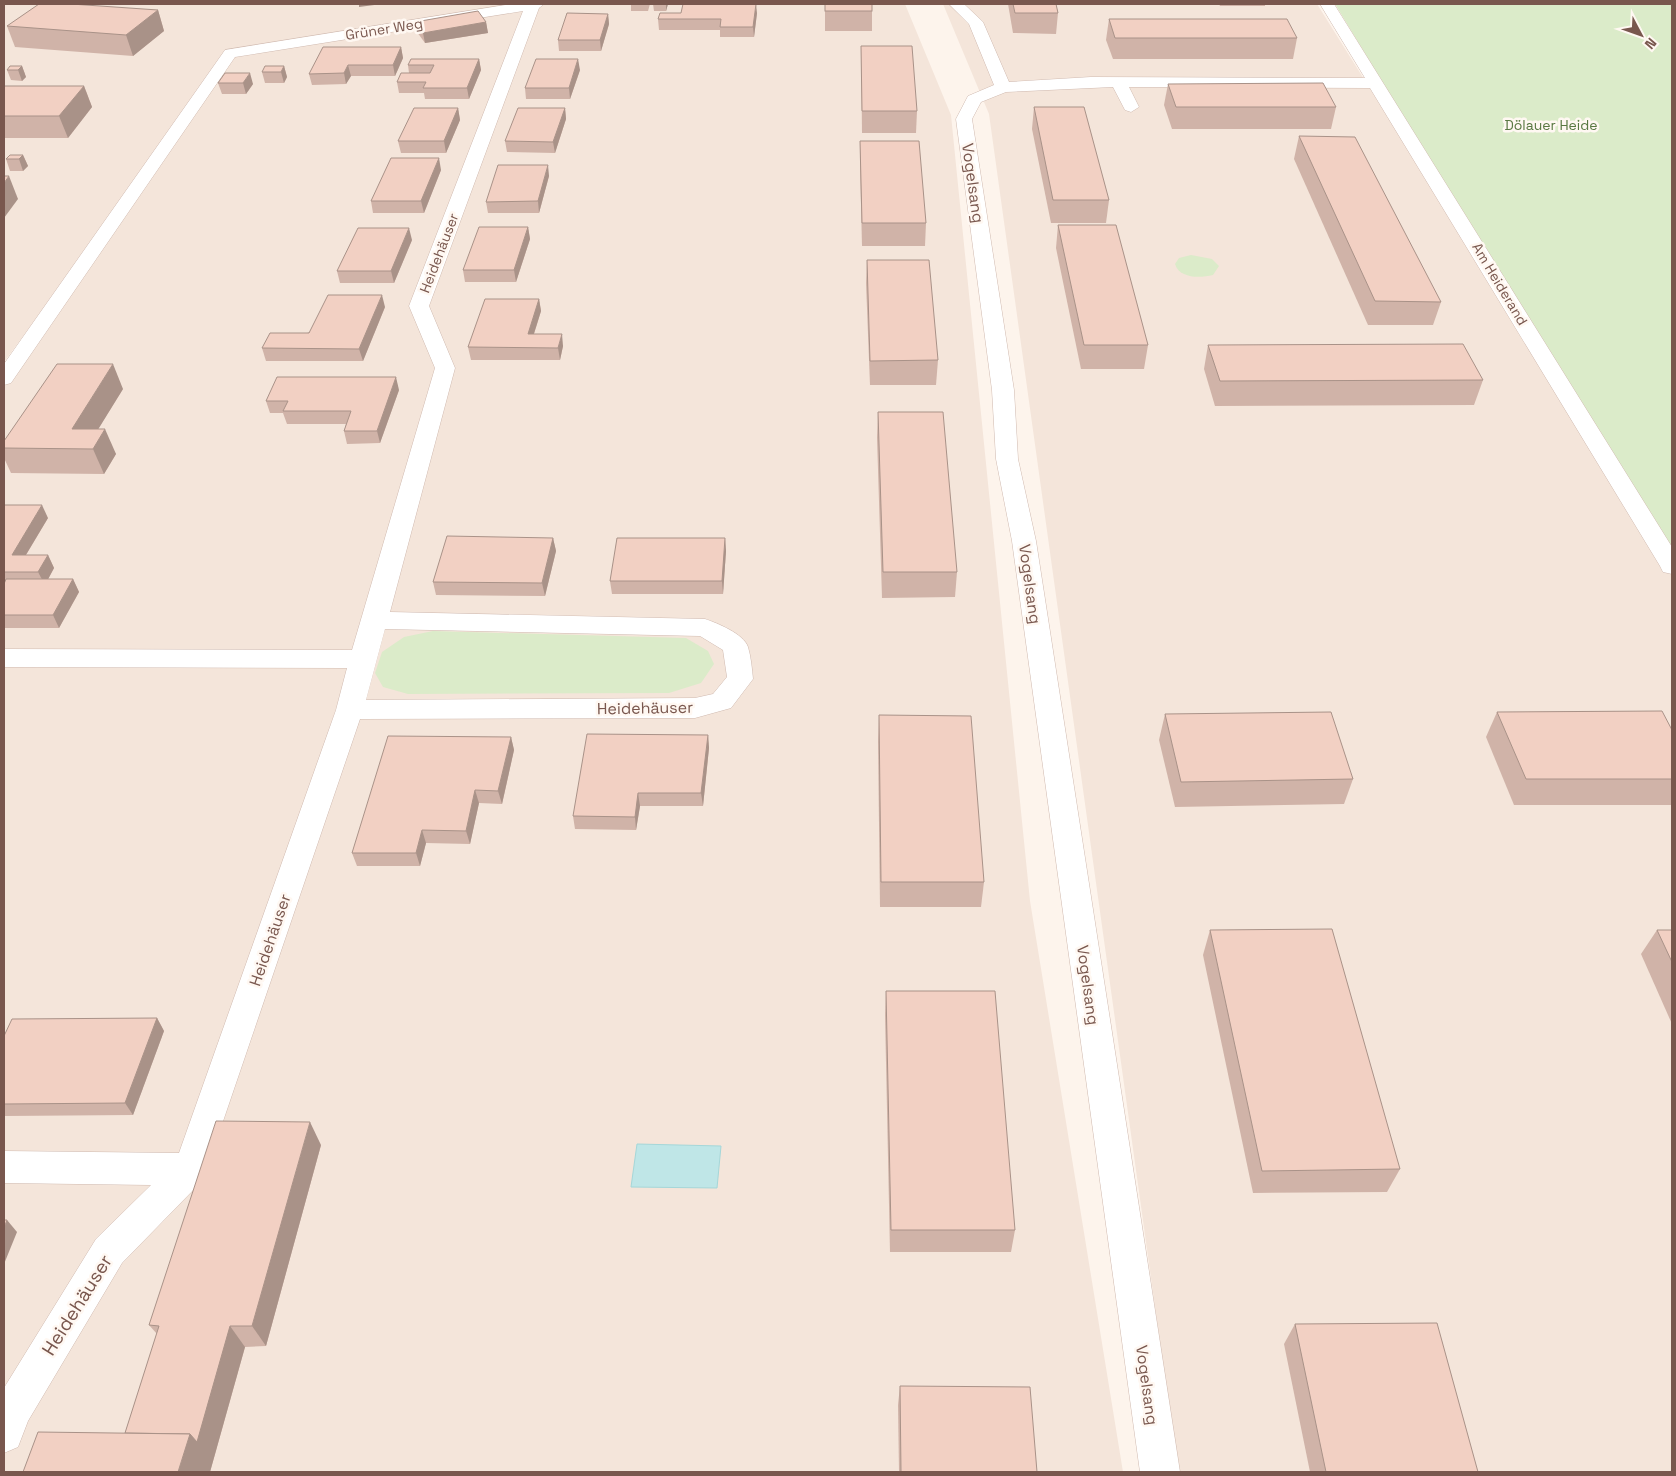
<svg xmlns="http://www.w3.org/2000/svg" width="1676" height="1476" font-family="'Space Grotesk',sans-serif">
	<rect width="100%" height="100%" fill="#fdf4ec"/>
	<g fill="#f4e5da" fill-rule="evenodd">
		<path d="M 4,4 L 905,4 L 951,115 L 1030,901 L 1123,1472 L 4,1472 L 4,379 L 221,68 L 4,362 ZM 422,304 L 446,368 L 255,966 L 443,368 L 417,306 Z"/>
		<polygon points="943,4 1317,4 1672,571 1672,1472 1178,1472 989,114"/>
	</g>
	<g fill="#dbebc9">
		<polygon points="1335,4 1672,4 1672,562"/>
		<path d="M 1191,255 L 1212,259 L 1219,266 L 1213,275 C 1200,278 1180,279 1175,264 L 1179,258 Z"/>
		<polygon points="433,631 686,638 708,651 714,664 701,683 669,693 408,694 383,687 375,673 382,652 404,637"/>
	</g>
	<polygon fill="#bfe6e7" stroke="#a5d7d9" points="637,1144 721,1146 717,1188 631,1187"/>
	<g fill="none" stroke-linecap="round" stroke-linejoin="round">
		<defs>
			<g id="minor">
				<path d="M 511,4 L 544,4 L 539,8 L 429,306 L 455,368 L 390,612 L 705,619 C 717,623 744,634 748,647 C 751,657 752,669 753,679 L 731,708 L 695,718 L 360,719 L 203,1180 L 122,1263 L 28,1421 L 18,1447 L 4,1453 L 4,1388 L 96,1239 L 151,1185 L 4,1183 L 4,1151 L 179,1153 L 336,710 L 347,668 L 4,667 L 4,649 L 352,650 L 435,368 L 409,306 L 523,11 L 235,57 L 11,383 L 4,385 L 4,364 L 225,50 ZM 385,629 L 700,636 L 723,650 L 727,677 L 713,694 L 695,698 L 366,700 Z"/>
				<polygon points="949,4 964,4 983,22 1009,82 1091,77 1365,78 1320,4 1334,4 1672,547 1672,574 1663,572 1660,566 1370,88 1129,87 1139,107 1131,112 1125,110 1113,87 1006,92 981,102 972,119 1014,390 1018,459 1036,541 1180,1472 1140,1472 1012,541 996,459 992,390 956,119 968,96 994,85 969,24"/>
			</g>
		</defs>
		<use href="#minor" stroke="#d0bab0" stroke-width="1"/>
		<use href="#minor" fill="#fff" fill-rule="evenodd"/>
	</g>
	<g fill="#d0b3a8">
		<polygon points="631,4 650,4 648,11 631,11"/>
		<polygon points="653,4 668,4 666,11 654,11"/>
		<rect x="825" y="4" width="47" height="27"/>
		<polygon points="1008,4 1056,4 1058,13 1056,34 1013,33"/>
		<polygon points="1219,4 1265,4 1265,6 1220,6"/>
		<polygon points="158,10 164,31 133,56 15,47 7,26"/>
		<polygon points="757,13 754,37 720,37 720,30 659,30 658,19"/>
		<polygon points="608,14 609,24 601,51 559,51 558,40"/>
		<polygon points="1109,19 1297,38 1293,59 1113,59 1106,40"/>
		<polygon points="415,22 486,22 488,33 425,43 417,32"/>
		<polygon points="861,46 917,111 916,133 862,133"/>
		<polygon points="401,47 403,58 395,76 351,76 346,84 312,85 309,74"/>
		<polygon points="479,59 481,70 469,99 425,99 424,93 399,93 397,82 409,73 408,65"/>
		<polygon points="22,66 26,77 22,81 11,80 7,70"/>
		<polygon points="284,66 287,77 284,83 265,83 262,72"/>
		<polygon points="580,70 570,99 526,99 525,88"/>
		<polygon points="225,73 253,84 246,94 222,94 218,83"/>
		<polygon points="1168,84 1336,107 1331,129 1172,129 1164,105"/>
		<polygon points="4,86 84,86 92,107 68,138 4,138"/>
		<polygon points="1034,107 1109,200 1106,223 1051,223 1032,129"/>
		<polygon points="458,108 460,120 446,153 401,153 398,141"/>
		<polygon points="565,108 566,119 555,153 507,152 505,141"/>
		<polygon points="1299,136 1441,302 1433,325 1368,325 1294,159"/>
		<polygon points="860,141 926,223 925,246 862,246 860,164"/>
		<polygon points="23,155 28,166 23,171 10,171 6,159"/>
		<polygon points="441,170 424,213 373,213 371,201"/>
		<polygon points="549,176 539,213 488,213 486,202"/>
		<polygon points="1058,225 1148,345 1144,369 1081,369 1056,248"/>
		<polygon points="528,227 530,239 516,282 465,282 463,270"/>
		<polygon points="412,240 394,283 340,283 337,271"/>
		<polygon points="867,260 938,360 936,385 870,385 866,283"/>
		<polygon points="539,299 541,311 534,334 563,346 560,360 471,360 468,347"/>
		<polygon points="385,307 363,361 266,361 262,348"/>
		<polygon points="1208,345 1483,380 1474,405 1215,406 1204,369"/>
		<polygon points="123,389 98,429 116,454 104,474 11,473 4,458 4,441"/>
		<polygon points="399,390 380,443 347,444 344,431 346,424 287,424 283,413 270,413 266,401"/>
		<polygon points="878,412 957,572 955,597 882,598 877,437"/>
		<polygon points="4,505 48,518 26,555 48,555 54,568 48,579 73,579 79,592 59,628 4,628"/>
		<polygon points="553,538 556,551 545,596 436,595 433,582"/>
		<polygon points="725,538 726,551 723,594 612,594 610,581"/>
		<polygon points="1497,712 1672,730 1672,805 1514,805 1486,737"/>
		<polygon points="1165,714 1353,779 1344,804 1175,807 1159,740"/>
		<polygon points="879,715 984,882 981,907 880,907 878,741"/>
		<polygon points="708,735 709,748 703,806 640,806 636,830 575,829 573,816"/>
		<polygon points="511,737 514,750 502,804 479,803 470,844 426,843 420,866 357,866 352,853"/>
		<polygon points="1210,930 1400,1169 1387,1192 1253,1193 1203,955"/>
		<polygon points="1657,930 1672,930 1672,1024 1641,954"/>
		<polygon points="886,991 1015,1230 1011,1252 890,1252 885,1015"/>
		<polygon points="157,1018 164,1031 133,1115 4,1116 4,1036"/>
		<polygon points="321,1145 266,1346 245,1347 210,1472 125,1433 157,1334 149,1325"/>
		<polygon points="1295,1324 1478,1472 1310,1472 1284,1344"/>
		<polygon points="900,1386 1037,1472 899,1472 898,1405"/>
	</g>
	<g fill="#a99288">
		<polygon points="359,4 382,4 359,7"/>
		<polygon points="666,4 668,4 666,11"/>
		<polygon points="756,4 757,13 754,37 753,27"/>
		<polygon points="158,10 164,31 133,56 126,35"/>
		<polygon points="608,14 609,24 601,51 600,40"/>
		<polygon points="486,22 488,33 425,43 423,33"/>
		<polygon points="401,47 403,58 395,76 393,65"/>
		<polygon points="479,59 481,70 469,99 467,88"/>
		<polygon points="578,59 580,70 570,99 569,88"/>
		<polygon points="348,65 351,76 346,84 344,73"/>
		<polygon points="22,66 26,77 22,81 18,70"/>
		<polygon points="284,66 287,77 284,83 281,72"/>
		<polygon points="250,73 253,84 246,94 243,83"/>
		<polygon points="84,86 92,107 68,138 59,116"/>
		<polygon points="458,108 460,120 446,153 444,141"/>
		<polygon points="565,108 566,119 555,153 553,142"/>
		<polygon points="23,155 28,166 23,171 19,159"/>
		<polygon points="439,158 441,170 424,213 421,201"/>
		<polygon points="548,165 549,176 539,213 538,201"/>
		<polygon points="9,176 18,199 4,218 4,183"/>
		<polygon points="528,227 530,239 516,282 514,270"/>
		<polygon points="409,228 412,240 394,283 391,271"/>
		<polygon points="382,295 385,307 363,361 359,349"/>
		<polygon points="539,299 541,311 530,346 528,334"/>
		<polygon points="562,334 563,346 560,360 558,348"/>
		<polygon points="113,364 123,389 86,449 72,429"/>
		<polygon points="396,377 399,390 380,443 377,431"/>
		<polygon points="105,429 116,454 104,474 93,449"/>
		<polygon points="42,505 48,518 18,568 12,555"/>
		<polygon points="553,538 556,551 545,596 542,583"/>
		<polygon points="725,538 726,551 723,594 722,581"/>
		<polygon points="48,555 54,568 45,585 38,572"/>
		<polygon points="73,579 79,592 59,628 53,615"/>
		<polygon points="708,735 709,748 703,806 701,793"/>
		<polygon points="511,737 514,750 502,804 498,791"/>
		<polygon points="475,790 479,803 470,844 466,831"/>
		<polygon points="638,793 640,806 636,830 635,817"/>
		<polygon points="422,830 426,843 420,866 416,853"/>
		<polygon points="157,1018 164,1031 133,1115 125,1103"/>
		<polygon points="310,1122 321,1145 266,1346 252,1326"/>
		<polygon points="7,1220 17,1232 4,1264 4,1228"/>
		<polygon points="230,1326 245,1347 210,1472 178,1472 190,1434"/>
	</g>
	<g fill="#f2d0c3" stroke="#a99288">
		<polygon points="39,4 71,4 158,10 126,35 7,26"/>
		<polygon points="683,4 756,4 753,27 720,27 721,19 658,19 660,13 681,13"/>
		<rect x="825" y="4" width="47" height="7"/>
		<polygon points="1013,4 1056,4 1058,13 1015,13"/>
		<polygon points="478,11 486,22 423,33 415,22"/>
		<polygon points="567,13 608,14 600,40 558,40"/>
		<polygon points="1109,19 1287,19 1297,38 1115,38"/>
		<polygon points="861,46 912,46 917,111 862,111"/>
		<polygon points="323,47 401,47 393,65 348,65 344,73 309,74"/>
		<polygon points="411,59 479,59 467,88 423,88 426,82 397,82 401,73 430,73 434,65 408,65"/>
		<polygon points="536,59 578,59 569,88 525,88"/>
		<polygon points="10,66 22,66 18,70 7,70"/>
		<polygon points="265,66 284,66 281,72 262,72"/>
		<polygon points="225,73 250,73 243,83 218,83"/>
		<polygon points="1323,83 1336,107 1176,107 1168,84"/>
		<polygon points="4,86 84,86 59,116 4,116"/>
		<polygon points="1034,107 1084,107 1109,200 1053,200"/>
		<polygon points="414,108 458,108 444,141 398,141"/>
		<polygon points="518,108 565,108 553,142 505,141"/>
		<polygon points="1299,136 1355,137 1441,302 1375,301"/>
		<polygon points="860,141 919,141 926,223 862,223"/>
		<polygon points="10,155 23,155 19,159 6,159"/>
		<polygon points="391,158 439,158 421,201 371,201"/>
		<polygon points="498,165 548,165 538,201 486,202"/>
		<polygon points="4,176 9,176 4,183"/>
		<polygon points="1058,225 1116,225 1148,345 1084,345"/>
		<polygon points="479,227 528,227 514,270 463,270"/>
		<polygon points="358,228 409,228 391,271 337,271"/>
		<polygon points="867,260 929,260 938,360 870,361"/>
		<polygon points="328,295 382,295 359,349 262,348 270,333 309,333"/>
		<polygon points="485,299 539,299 528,334 562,334 558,348 468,347"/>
		<polygon points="1463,344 1483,380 1220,381 1208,345"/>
		<polygon points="57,364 113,364 72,429 105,429 93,449 4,448 4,441"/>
		<polygon points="277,377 396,377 377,431 344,431 351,411 283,411 288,401 266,401"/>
		<polygon points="878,412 943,412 957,572 883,572"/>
		<polygon points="4,505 42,505 12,555 48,555 38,572 4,572"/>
		<polygon points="447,536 553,538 542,583 433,582"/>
		<polygon points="617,538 725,538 722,581 610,581"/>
		<polygon points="6,579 73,579 53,615 4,615 4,584"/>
		<polygon points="1662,711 1672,730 1672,779 1526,779 1497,712"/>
		<polygon points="1331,712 1353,779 1181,782 1165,714"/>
		<polygon points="879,715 971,716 984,882 881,882"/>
		<polygon points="587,734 708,735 701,793 638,793 635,817 573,816"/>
		<polygon points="388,736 511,737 498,791 475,790 466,831 422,830 416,853 352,853"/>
		<polygon points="1332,929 1400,1169 1262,1171 1210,930"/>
		<polygon points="1657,930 1672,930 1672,962"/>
		<polygon points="886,991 995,991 1015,1230 891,1230"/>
		<polygon points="157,1018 125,1103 4,1104 4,1036 12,1019"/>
		<polygon points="216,1121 310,1122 252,1326 230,1326 197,1442 190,1434 125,1433 159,1326 149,1325"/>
		<polygon points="4,1220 7,1220 4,1228"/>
		<polygon points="1437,1323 1478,1472 1326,1472 1295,1324"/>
		<polygon points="900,1386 1030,1387 1037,1472 901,1472"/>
		<polygon points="38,1432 190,1434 178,1472 23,1472"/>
	</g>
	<g text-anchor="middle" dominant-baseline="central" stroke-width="5" stroke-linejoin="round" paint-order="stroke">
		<g font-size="14" fill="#79574e" stroke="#fff8f2">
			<text transform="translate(384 29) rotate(-9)">Grüner Weg</text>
			<text transform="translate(439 253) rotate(-69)">Heidehäuser</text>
			<text transform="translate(1500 284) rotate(59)">Am Heiderand</text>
		</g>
		<g font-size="14" fill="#597842" stroke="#fff8f2">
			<text x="1551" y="125">Dölauer Heide</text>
		</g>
		<g font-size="16" fill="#79574e" stroke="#fff8f2">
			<text transform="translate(973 183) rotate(82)">Vogelsang</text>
			<text transform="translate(1030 584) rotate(82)">Vogelsang</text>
			<text transform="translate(645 708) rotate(-1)">Heidehäuser</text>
			<text transform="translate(270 940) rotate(-71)">Heidehäuser</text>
			<text transform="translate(1088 985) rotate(82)">Vogelsang</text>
			<text transform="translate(1147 1385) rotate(82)">Vogelsang</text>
		</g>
		<g font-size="19" fill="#79574e" stroke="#fff8f2">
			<text transform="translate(77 1305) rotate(-58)">Heidehäuser</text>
		</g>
	</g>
	<rect width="1676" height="1476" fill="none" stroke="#79574e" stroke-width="10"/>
	<g transform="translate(1641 35) rotate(131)" stroke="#fff8f2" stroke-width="4" paint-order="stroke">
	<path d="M0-4L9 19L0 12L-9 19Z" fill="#79574e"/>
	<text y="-8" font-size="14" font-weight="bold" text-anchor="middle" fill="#79574e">N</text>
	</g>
</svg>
